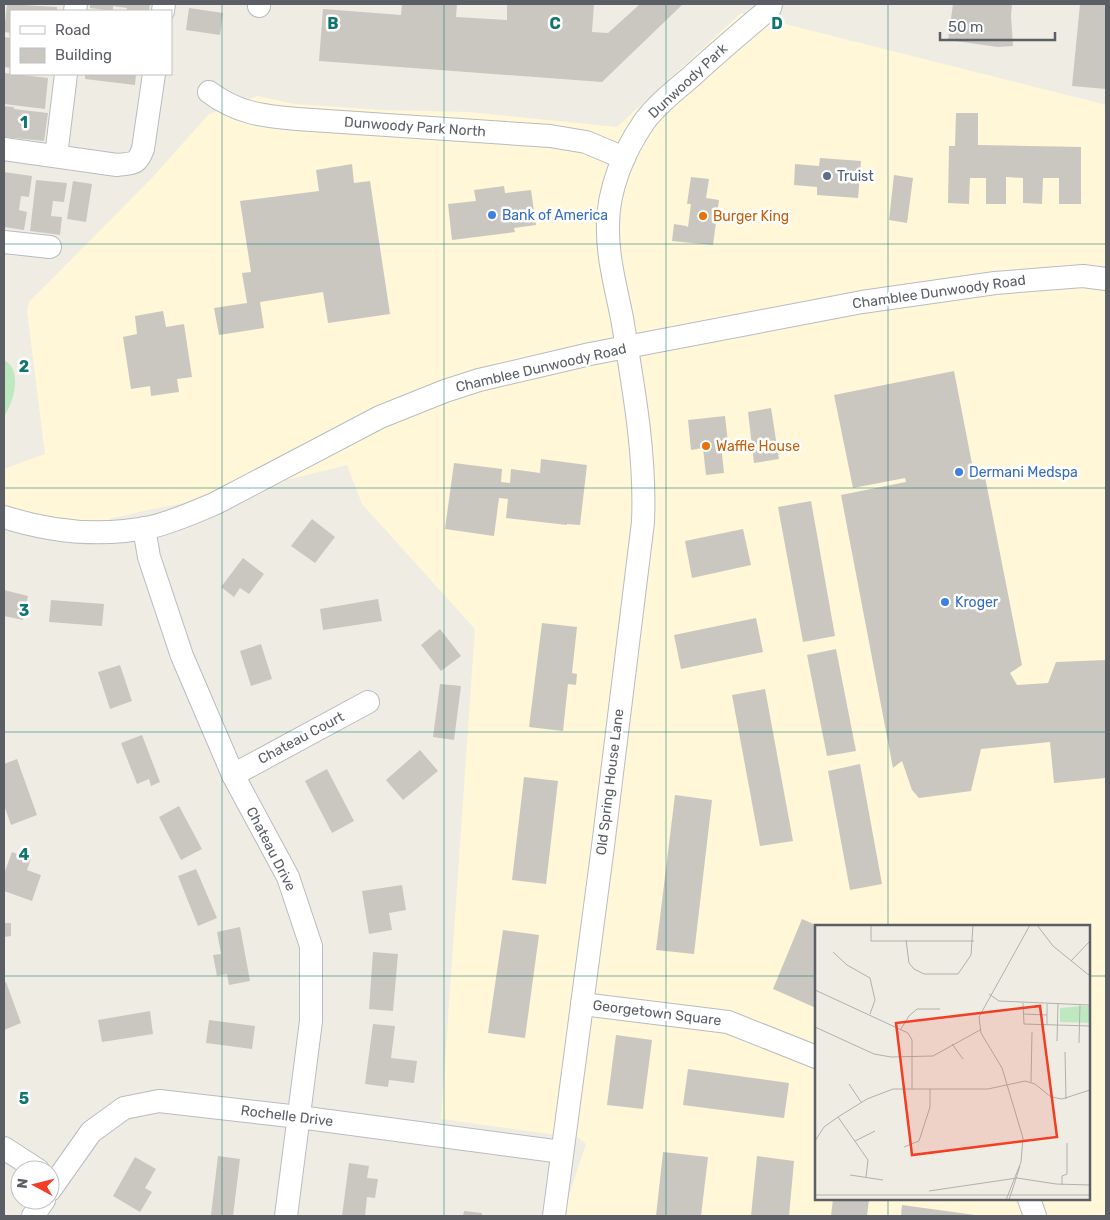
<svg xmlns="http://www.w3.org/2000/svg" width="1110" height="1220" font-family="Rubik,sans-serif">
	<rect width="100%" height="100%" fill="#efede3"/>
	<path fill="#fff7d8" fill-rule="evenodd" d="M 741,13 L 1106,105 L 1106,1216 L 562,1216 L 586,1144 L 579,1138 L 441,1119 L 475,629 L 362,504 L 347,465 L 230,494 L 148,510 L 109,519 L 107,526 L 4,514 L 4,469 L 45,454 L 27,311 L 29,302 L 152,178 L 209,114 L 257,96 L 295,104 L 382,110 L 469,112 L 617,127 ZM 816,926 L 1089,926 L 1089,1199 L 816,1199 Z"/>
	<path fill="#bee8c0" d="M 4,360 C 23,370 14,402 4,416 Z"/>
	<g fill="#cac7c0">
		<polygon points="7,4 57,7 57,11 11,11 11,33 4,32"/>
		<polygon points="90,4 150,4 149,11 126,11 127,8 113,6 113,11 90,8"/>
		<polygon points="402,4 457,4 456,17 507,20 507,4 594,4 592,32 608,33 640,4 683,4 602,82 319,61 323,9 401,15"/>
		<polygon points="953,4 1012,4 1011,16 1013,46 998,47 948,40"/>
		<polygon points="1080,4 1106,4 1106,89 1072,86"/>
		<polygon points="189,8 223,13 220,35 186,30"/>
		<polygon points="4,37 11,38 11,68 4,67"/>
		<polygon points="4,73 48,78 45,109 4,104"/>
		<polygon points="85,74 136,74 135,85 85,79"/>
		<polygon points="4,106 14,107 14,109 48,113 44,141 4,137"/>
		<polygon points="956,113 978,113 978,145 1081,147 1081,204 1059,204 1059,178 1043,178 1042,204 1023,203 1023,178 1006,177 1006,204 986,204 986,178 970,178 969,204 948,203 949,146 955,146"/>
		<polygon points="820,158 861,161 858,198 817,195 817,187 794,185 795,164 819,166"/>
		<polygon points="352,164 354,183 370,181 390,314 328,323 323,292 260,302 264,328 219,335 214,308 247,303 242,273 251,272 240,201 319,191 316,170"/>
		<polygon points="4,172 32,176 29,197 21,196 19,210 27,212 24,230 4,227"/>
		<polygon points="894,175 913,178 907,223 889,220"/>
		<polygon points="691,177 709,179 706,198 719,200 713,245 672,241 674,224 686,226 688,227 691,204 687,204"/>
		<polygon points="36,180 67,183 64,202 53,201 51,216 62,217 60,235 30,231"/>
		<polygon points="73,181 92,184 86,222 67,219"/>
		<polygon points="504,186 505,193 531,190 536,225 514,228 515,232 452,240 448,204 476,201 474,190"/>
		<polygon points="163,311 166,327 184,324 192,377 177,379 179,392 151,396 150,386 131,389 123,337 137,334 135,316"/>
		<polygon points="954,371 974,474 984,472 1022,665 1010,673 1017,685 1048,683 1056,662 1106,660 1106,778 1054,783 1050,742 981,749 971,791 919,798 912,790 902,761 893,768 841,495 906,482 905,478 853,488 834,395"/>
		<polygon points="771,408 779,459 754,463 748,412"/>
		<polygon points="725,416 728,443 721,444 724,473 706,475 703,448 691,450 688,420"/>
		<polygon points="541,459 587,465 580,525 567,524 567,525 506,518 508,499 499,498 494,536 445,529 454,463 502,469 501,482 510,483 511,469 540,473"/>
		<polygon points="811,501 835,636 803,642 778,507"/>
		<polygon points="312,519 335,537 315,563 291,546"/>
		<polygon points="743,529 751,565 692,578 685,541"/>
		<polygon points="243,558 264,574 249,594 240,588 234,597 221,587"/>
		<polygon points="4,590 28,596 23,620 4,616"/>
		<polygon points="378,599 382,621 323,630 320,609"/>
		<polygon points="51,600 104,604 102,626 49,622"/>
		<polygon points="756,618 763,652 681,669 674,635"/>
		<polygon points="542,623 577,627 572,673 577,674 576,685 568,684 563,731 529,727"/>
		<polygon points="440,629 461,656 441,671 421,645"/>
		<polygon points="261,644 272,679 251,686 240,651"/>
		<polygon points="836,649 856,751 827,756 807,655"/>
		<polygon points="120,665 132,701 110,709 98,672"/>
		<polygon points="440,684 461,686 454,740 433,737"/>
		<polygon points="765,689 793,841 760,846 732,695"/>
		<polygon points="142,735 160,782 151,786 149,779 137,784 121,743"/>
		<polygon points="420,750 438,771 403,800 386,780"/>
		<polygon points="17,759 37,815 11,825 4,805 4,764"/>
		<polygon points="860,764 882,884 850,890 828,771"/>
		<polygon points="327,769 354,821 332,833 305,781"/>
		<polygon points="524,777 558,781 546,884 512,880"/>
		<polygon points="675,795 712,800 694,954 656,950"/>
		<polygon points="179,806 202,849 181,860 159,817"/>
		<polygon points="12,852 31,859 27,870 41,875 32,901 4,891 4,874"/>
		<polygon points="196,869 217,918 198,926 178,876"/>
		<polygon points="402,885 406,910 389,913 392,930 369,934 362,891"/>
		<polygon points="802,919 816,925 816,1008 773,989"/>
		<polygon points="4,923 11,923 11,936 4,937"/>
		<polygon points="240,927 250,981 229,985 227,974 217,976 213,955 221,954 217,932"/>
		<polygon points="503,930 539,935 525,1038 488,1033"/>
		<polygon points="373,952 398,954 393,1011 369,1009"/>
		<polygon points="6,982 21,1023 4,1030 4,983"/>
		<polygon points="150,1011 153,1034 102,1042 98,1020"/>
		<polygon points="209,1020 255,1026 252,1049 206,1043"/>
		<polygon points="373,1024 395,1026 391,1058 417,1061 414,1083 389,1080 388,1087 365,1084"/>
		<polygon points="616,1035 652,1040 643,1109 607,1105"/>
		<polygon points="688,1069 789,1083 784,1118 683,1105"/>
		<polygon points="663,1152 708,1157 701,1216 656,1216"/>
		<polygon points="218,1156 240,1159 233,1216 211,1215"/>
		<polygon points="757,1156 794,1161 789,1216 751,1216"/>
		<polygon points="135,1157 156,1169 145,1188 152,1192 140,1212 113,1196"/>
		<polygon points="349,1163 369,1166 367,1178 378,1179 375,1198 367,1197 365,1216 342,1216"/>
		<polygon points="833,1199 869,1199 867,1216 831,1216"/>
		<polygon points="902,1205 975,1215 975,1216 901,1216"/>
		<polygon points="464,1211 482,1213 482,1216 463,1216"/>
	</g>
	<g fill="none" stroke-linecap="round" stroke-linejoin="round">
		<defs>
			<g id="minor">
				<polyline points="259,6 259,4"/>
				<polyline points="75,11 76,4"/>
				<polyline points="163,11 164,4"/>
				<path d="M 209,92 C 237,113 262,116 297,119 L 550,136 L 586,142 L 624,158"/>
				<path d="M 4,149 L 117,165 C 133,163 137,165 143,149 L 154,74"/>
				<polyline points="56,156 66,74"/>
				<polyline points="4,242 50,247"/>
				<path d="M 4,517 C 51,532 102,537 151,527 C 173,522 195,512 216,503 L 380,417 L 445,391 L 479,380 L 590,354 L 862,302 L 995,283 L 1083,276 L 1106,279"/>
				<polyline points="144,528 149,557 182,656 233,775 288,877 311,946 311,1021 286,1216"/>
				<polyline points="233,775 368,702"/>
				<polyline points="582,1004 728,1022 816,1057"/>
				<polyline points="4,1148 38,1170"/>
				<polyline points="50,1190 91,1132 124,1108 159,1101 299,1117 562,1152"/>
				<polyline points="1029,1199 1035,1216"/>
				<polyline points="33,1216 44,1200"/>
				<path d="M 554,1216 L 603,846 L 643,522 C 646,454 633,385 622,318 C 616,288 607,256 608,225 C 608,189 624,151 644,122 C 657,104 676,90 693,75 C 718,52 744,30 770,8 L 771,4"/>
			</g>
		</defs>
		<use href="#minor" stroke="#b8bbc0" stroke-width="24"/>
		<use href="#minor" stroke="#fff" stroke-width="22"/>
	</g>
	<path fill="none" stroke="#0f766e" stroke-width="1" stroke-opacity="0.55" d="M 222,4 L 222,1216M 444,4 L 444,1216M 666,4 L 666,1216M 888,4 L 888,926M 4,244 L 1106,244M 4,488 L 1106,488M 4,732 L 1106,732M 4,976 L 816,976M 1089,976 L 1106,976M 888,1199 L 888,1216"/>
	<circle fill="#5c6f8a" stroke="#fff" stroke-width="2" cx="827" cy="176" r="5"/>
	<g fill="#3f7fe0" stroke="#fff" stroke-width="2">
		<circle cx="492" cy="215" r="5"/>
		<circle cx="959" cy="472" r="5"/>
		<circle cx="945" cy="602" r="5"/>
	</g>
	<g fill="#e8710a" stroke="#fff" stroke-width="2">
		<circle cx="703" cy="216" r="5"/>
		<circle cx="706" cy="446" r="5"/>
	</g>
	<g text-anchor="middle" dominant-baseline="central" stroke-width="5" stroke-linejoin="round" paint-order="stroke">
		<g font-size="14" fill="#5b5f65" stroke="#fff">
			<text transform="translate(688 81) rotate(-43)">Dunwoody Park</text>
			<text transform="translate(415 127) rotate(4)">Dunwoody Park North</text>
			<text transform="translate(939 292) rotate(-8)">Chamblee Dunwoody Road</text>
			<text transform="translate(541 368) rotate(-13)">Chamblee Dunwoody Road</text>
			<text transform="translate(301 738) rotate(-28)">Chateau Court</text>
			<text transform="translate(610 782) rotate(-83)">Old Spring House Lane</text>
			<text transform="translate(271 849) rotate(63)">Chateau Drive</text>
			<text transform="translate(657 1013) rotate(7)">Georgetown Square</text>
			<text transform="translate(287 1116) rotate(7)">Rochelle Drive</text>
		</g>
		<g font-size="14" fill="#4e5e75" stroke="#fff" text-anchor="start">
			<text x="837" y="176">Truist</text>
		</g>
		<g font-size="14" fill="#366cbe" stroke="#fff" text-anchor="start">
			<text x="502" y="215">Bank of America</text>
			<text x="969" y="472">Dermani Medspa</text>
			<text x="955" y="602">Kroger</text>
		</g>
		<g font-size="14" fill="#c56008" stroke="#fff" text-anchor="start">
			<text x="713" y="216">Burger King</text>
			<text x="716" y="446">Waffle House</text>
		</g>
	</g>
	<g transform="translate(815 925)">
		<rect width="275" height="275" fill="#efede3"/>
		<path d="M 267,81 L 275,81 L 275,98 L 245,97 L 245,83 Z" fill="#bee8c0"/>
		<path fill="none" stroke="#b0b0ad" stroke-width="1" d="M 56,0 L 56,16 L 159,16M 222,0 L 238,21 L 275,51M 91,15 L 94,38 L 99,44 L 109,49 L 143,49 L 156,30 L 158,0M 18,27 L 32,40 L 55,53 L 60,75 L 55,89M 256,36 L 275,16M 0,65 L 93,108 L 97,115 L 97,164M 174,69 L 184,76 L 275,80M 208,78 L 209,99 L 275,101M 208,89 L 232,90M 232,100 L 232,79M 0,102 L 59,129 L 76,132 L 118,131 L 165,105M 86,104 L 94,91 L 102,84 L 125,84M 242,116 L 243,79M 264,118 L 265,80M 137,119 L 148,134M 250,127 L 251,174M 216,157 L 217,107M 34,159 L 46,177M 23,192 L 53,235 L 51,252M 0,216 L 9,202 L 23,192 L 52,174 L 78,164 L 173,164 L 210,156 L 220,159 L 236,172 L 247,174 L 275,165M 40,216 L 60,206M 89,222 L 104,216 L 115,182 L 115,164M 35,250 L 68,255M 202,253 L 241,259 L 275,260M 247,260 L 247,251 L 252,249 L 252,218M 114,266 L 202,253M 0,270 L 275,270M 191,275 L 206,237 L 208,213 L 187,143 L 166,108 L 164,92 L 215,0M 194,275 L 205,241"/>
		<path fill="#f33d25" fill-opacity="0.15" stroke="#f33d25" stroke-width="2.5" d="M 225,81 L 242,212 L 97,230 L 81,98 Z"/>
		<rect width="275" height="275" fill="none" stroke="#5b5f65" stroke-width="2.5"/>
	</g>
	<g font-size="16" text-anchor="middle" font-weight="bold" fill="#0f766e" stroke="#fff" stroke-width="5" stroke-linejoin="round" paint-order="stroke">
		<text x="333" y="29">B</text>
		<text x="555" y="29">C</text>
		<text x="777" y="29">D</text>
		<text x="24" y="128">1</text>
		<text x="24" y="372">2</text>
		<text x="24" y="616">3</text>
		<text x="24" y="860">4</text>
		<text x="24" y="1104">5</text>
	</g>
	<rect width="1110" height="1220" fill="none" stroke="#5b5f65" stroke-width="10"/>
	<rect x="10" y="10" width="162" height="65" fill="#ffffff" stroke="#bdbfc1"/>
	<rect x="20" y="26" width="25" height="8" fill="#ffffff" stroke="#bdbfc1"/>
	<text x="55" y="35" font-size="15" fill="#5b5f65">Road</text>
	<rect x="20" y="48" width="25" height="15" fill="#cac7c0" stroke="#bdbfc1"/>
	<text x="55" y="60" font-size="15" fill="#5b5f65">Building</text>
	<g transform="translate(35 1185) rotate(277)"><circle r="24" fill="#ffffff" stroke="#bdbfc1"/>
	<path d="M0-4L9 19L0 12L-9 19Z" fill="#f33d25"/>
	<text y="-8" font-size="14" font-weight="bold" text-anchor="middle" fill="#5b5f65">N</text>
	</g>
	<path d="M940 32v8h115v-8" fill="none" stroke="#5b5f65" stroke-width="2.5"/>
	<text x="948" y="32" font-size="15" fill="#5b5f65" stroke="#ffffff" stroke-width="4" paint-order="stroke">50 m</text>
</svg>
